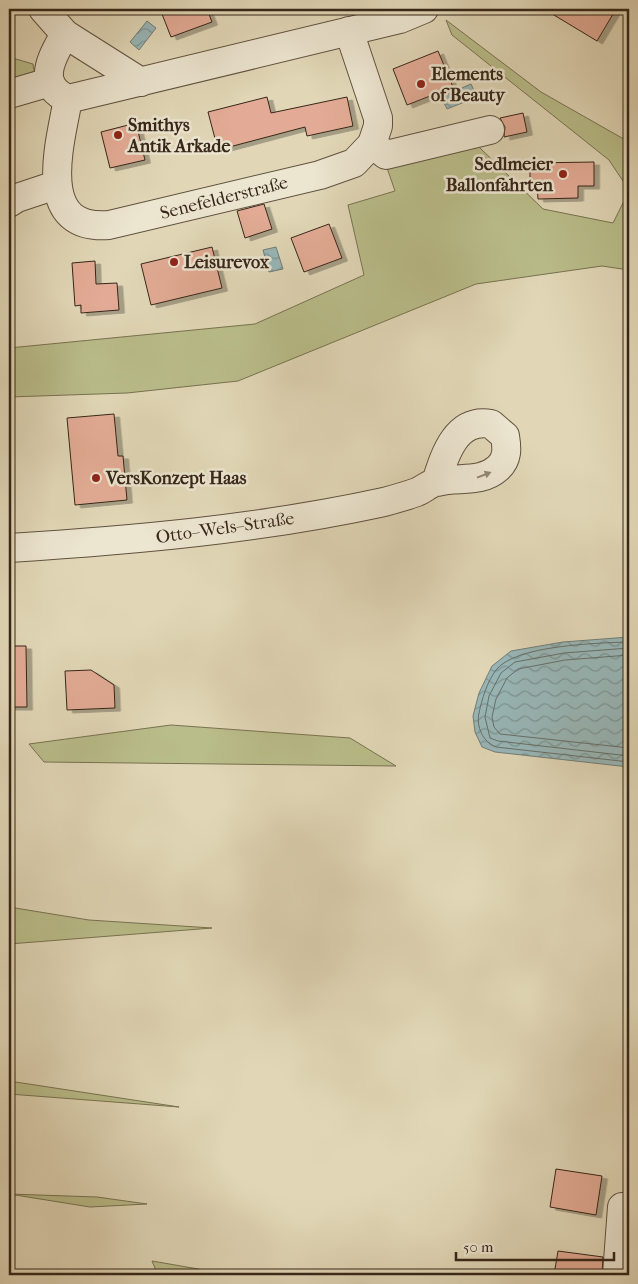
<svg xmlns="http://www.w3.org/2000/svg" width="638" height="1284" font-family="'IM FELL French Canon',serif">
	<defs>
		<pattern id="water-waves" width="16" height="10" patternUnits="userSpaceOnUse" patternTransform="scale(1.25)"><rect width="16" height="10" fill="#98b7b8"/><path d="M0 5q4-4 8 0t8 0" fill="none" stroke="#7d9595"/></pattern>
		<filter id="shadow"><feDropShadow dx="5.5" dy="3" stdDeviation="0" flood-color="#0004"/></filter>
	</defs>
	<rect width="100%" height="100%" fill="#e1d7b7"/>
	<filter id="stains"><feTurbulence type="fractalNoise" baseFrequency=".004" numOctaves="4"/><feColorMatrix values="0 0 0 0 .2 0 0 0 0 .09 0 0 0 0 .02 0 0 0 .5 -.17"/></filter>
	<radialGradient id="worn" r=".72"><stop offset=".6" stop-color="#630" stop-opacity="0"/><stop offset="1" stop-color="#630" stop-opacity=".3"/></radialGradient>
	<g fill="#b9bd8a" stroke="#787252">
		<polygon points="446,20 541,92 629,142 629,190 609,160 452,35"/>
		<polygon points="9,57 33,64 35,76 9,85"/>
		<polygon points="479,147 543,209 613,223 629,191 629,270 602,266 476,284 238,381 127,393 9,397 9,348 255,324 364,275 348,205 395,191 386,165"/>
		<polygon points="171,725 350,738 396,766 44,762 29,744"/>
		<polygon points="9,907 89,920 212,928 9,944"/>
		<polygon points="9,1081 179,1107 9,1094"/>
		<polygon points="9,1194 97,1197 147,1204 90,1207"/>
		<polygon points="152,1261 233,1275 158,1275"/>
	</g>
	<g fill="url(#water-waves)" stroke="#717d78">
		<polygon points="147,21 156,28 139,50 130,42"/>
		<polygon points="471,84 477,97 447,109 441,97"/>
		<polygon points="276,247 283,269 269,272 263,250"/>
		<polygon points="629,637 629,767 495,752 482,747 475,732 473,716 479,693 492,666 511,651 563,642"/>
	</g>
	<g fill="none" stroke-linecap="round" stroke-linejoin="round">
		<g stroke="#676e68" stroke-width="1">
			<path d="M 629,642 C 598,643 515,645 496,670 C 487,682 482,699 479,713 C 476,727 483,742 496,747 L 629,762"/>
			<polyline points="629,648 564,653 515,662 501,673 489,696 485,717 490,738 498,741 629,756"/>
			<polyline points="629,655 565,660 518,669 507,678 496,699 492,717 494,727 500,734 629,748"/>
		</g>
	</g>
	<g fill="#e3ab95" stroke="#362619" filter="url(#shadow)">
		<polygon points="160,9 207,9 212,22 171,37"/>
		<polygon points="544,9 616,9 597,41"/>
		<polygon points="438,51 453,87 407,105 393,69"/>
		<polygon points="267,97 271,113 347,97 353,126 307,136 305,127 218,150 208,112"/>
		<polygon points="523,113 527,132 504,137 505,127 500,118"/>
		<polygon points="136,123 145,160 110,168 101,132"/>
		<polygon points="594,162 594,186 578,186 578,198 538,199 537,184 530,184 530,163"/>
		<polygon points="264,204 272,229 245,238 237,211"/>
		<polygon points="329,224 342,258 304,272 291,238"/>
		<polygon points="212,247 222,288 151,305 141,264"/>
		<polygon points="95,261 96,284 117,283 119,310 81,313 81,305 75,306 72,263"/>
		<polygon points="114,414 118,456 123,456 127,500 75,505 67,418"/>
		<polygon points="9,646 26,646 27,707 9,707"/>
		<polygon points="91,670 114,685 115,708 67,710 65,671"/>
		<polygon points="556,1169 602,1176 596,1215 550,1207"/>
		<polygon points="558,1251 603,1257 602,1275 554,1275"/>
	</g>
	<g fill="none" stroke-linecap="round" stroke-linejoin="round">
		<defs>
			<g id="minor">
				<polyline points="43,9 65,34"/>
				<path d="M 141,82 L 65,34 C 52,57 35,84 68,99 L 400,19 L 424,9"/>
				<polyline points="9,94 50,82"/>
				<path d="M 68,99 C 60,144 34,231 109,225 L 320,175 L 354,163 L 372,144 L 378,126 L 378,118 L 349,31"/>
				<polyline points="372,144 386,155 490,130"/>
				<polyline points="9,203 17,198 56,185"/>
				<path d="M 9,548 C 135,540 260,529 384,502 C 395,499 406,496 417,492 C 424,489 430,483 437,482 C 458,476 480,484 498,468 C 508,459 507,448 505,436 L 491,424 C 456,418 445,454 436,482"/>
				<polyline points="617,1275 622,1207"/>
			</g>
		</defs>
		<use href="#minor" stroke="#615240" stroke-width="30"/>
		<use href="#minor" stroke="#ece5d0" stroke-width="28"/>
	</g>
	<defs><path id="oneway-solid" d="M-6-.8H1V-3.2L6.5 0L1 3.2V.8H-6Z" transform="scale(1.25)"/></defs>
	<use fill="#918674" href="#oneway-solid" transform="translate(484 475) rotate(-21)"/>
	<g fill="#8f2418" stroke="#ece5d0" stroke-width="2">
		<circle cx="421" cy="84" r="5"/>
		<circle cx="118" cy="135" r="5"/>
		<circle cx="563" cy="174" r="5"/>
		<circle cx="174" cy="262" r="5"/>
		<circle cx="96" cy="478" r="5"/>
	</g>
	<g text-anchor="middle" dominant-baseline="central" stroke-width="5" stroke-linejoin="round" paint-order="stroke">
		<g font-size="18" font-weight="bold" fill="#362619" stroke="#ece5d0" text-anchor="start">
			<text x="431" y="74">Elements<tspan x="431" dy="21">of Beauty</tspan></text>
			<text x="128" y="125">Smithys<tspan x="128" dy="21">Antik Arkade</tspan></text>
			<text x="553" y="164" text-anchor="end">Sedlmeier<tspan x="553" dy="21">Ballonfahrten</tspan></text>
			<text x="184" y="262">Leisurevox</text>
			<text x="106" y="478">VersKonzept Haas</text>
		</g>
		<g font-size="18" fill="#362619" stroke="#ece5d0">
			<text transform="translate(224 198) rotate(-14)">Senefelderstraße</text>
			<text transform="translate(225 528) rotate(-8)">Otto–Wels–Straße</text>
		</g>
	</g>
	<rect width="638" height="1284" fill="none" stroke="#e1d7b7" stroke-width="30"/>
	<rect x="10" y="10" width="618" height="1264" fill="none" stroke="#362619" stroke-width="2.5"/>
	<rect x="15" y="15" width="608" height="1254" fill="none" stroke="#362619"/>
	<path d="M456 1252v8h158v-8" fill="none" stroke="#362619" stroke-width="2.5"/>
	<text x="463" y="1252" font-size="15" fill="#362619" stroke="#ece5d0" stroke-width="4" paint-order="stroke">50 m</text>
	<rect width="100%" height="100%" filter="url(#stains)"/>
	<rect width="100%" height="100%" fill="url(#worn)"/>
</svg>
